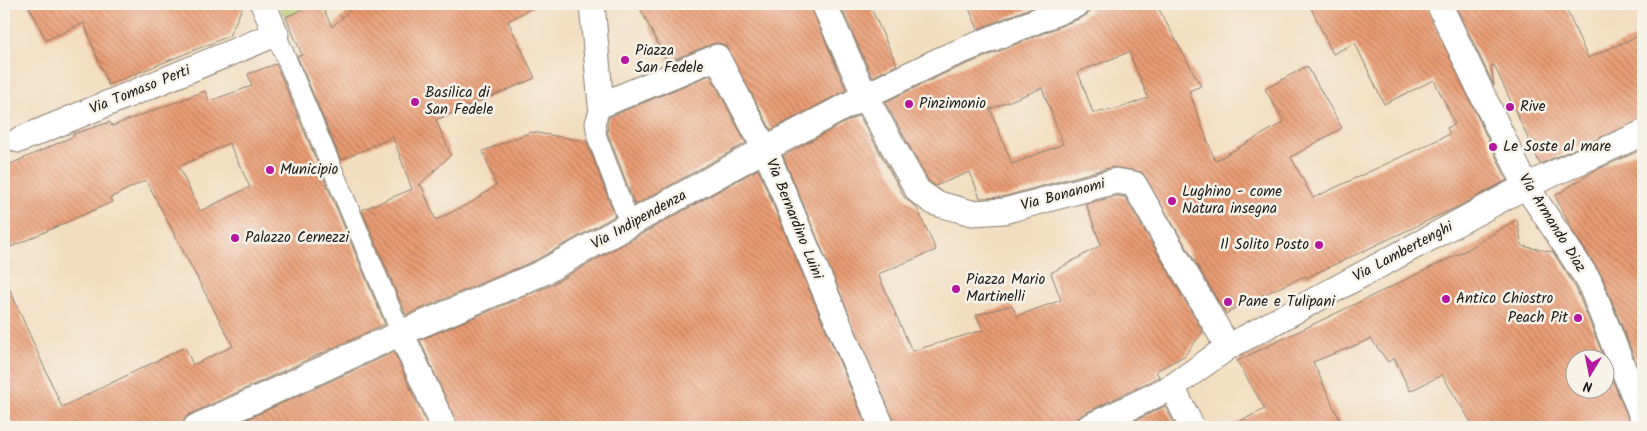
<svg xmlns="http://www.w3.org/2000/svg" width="1647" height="431" font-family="Kalam,sans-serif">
	<defs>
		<pattern id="park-tufts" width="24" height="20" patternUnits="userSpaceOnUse" patternTransform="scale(1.25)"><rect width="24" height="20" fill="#b6cb6f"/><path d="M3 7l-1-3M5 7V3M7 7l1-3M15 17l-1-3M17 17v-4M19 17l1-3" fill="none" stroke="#9cae60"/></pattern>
		<pattern id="building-back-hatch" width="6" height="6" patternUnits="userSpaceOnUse" patternTransform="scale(1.25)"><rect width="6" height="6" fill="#ea9b73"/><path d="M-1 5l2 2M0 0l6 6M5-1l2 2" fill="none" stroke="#bd7e5e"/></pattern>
	</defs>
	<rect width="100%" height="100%" fill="#f7f3e8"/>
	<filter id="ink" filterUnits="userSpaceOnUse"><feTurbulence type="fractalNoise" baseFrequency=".02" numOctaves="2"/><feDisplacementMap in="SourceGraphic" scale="10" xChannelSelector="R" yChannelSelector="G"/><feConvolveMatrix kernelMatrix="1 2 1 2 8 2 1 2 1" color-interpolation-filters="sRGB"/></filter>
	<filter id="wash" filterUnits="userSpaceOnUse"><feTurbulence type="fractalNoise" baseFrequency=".0096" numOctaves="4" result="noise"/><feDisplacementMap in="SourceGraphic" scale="20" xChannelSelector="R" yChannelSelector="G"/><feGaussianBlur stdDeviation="1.12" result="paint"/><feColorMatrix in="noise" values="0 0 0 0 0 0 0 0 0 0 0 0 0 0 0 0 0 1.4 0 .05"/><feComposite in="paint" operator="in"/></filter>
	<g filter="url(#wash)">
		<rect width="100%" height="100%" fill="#f3ddc0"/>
		<polygon fill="url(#park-tufts)" stroke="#697446" points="277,4 313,4 286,17"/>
		<g id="blocks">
			<g fill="url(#building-back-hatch)" fill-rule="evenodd">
				<polygon points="28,4 244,4 229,36 108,85 84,23 46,40"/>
				<polygon points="313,4 321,4 332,27 356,4 539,4 508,21 535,78 436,120 451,155 418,186 421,185 436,220 474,201 496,185 483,151 531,132 586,141 615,216 536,260 406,315 362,210 412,189 393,137 341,160 297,56 302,55 286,17"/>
				<polygon points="638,4 810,4 846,90 771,130 725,45 719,43 712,44 667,62"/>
				<polygon points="840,4 869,4 897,65 872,77"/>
				<polygon points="967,4 1040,4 978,29"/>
				<path d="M 1092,4 L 1156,4 L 1201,86 L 1189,91 L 1215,161 L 1284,122 L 1265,89 L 1307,66 L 1342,128 L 1291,157 L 1313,198 L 1450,134 L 1447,128 L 1455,124 L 1434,80 L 1384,104 L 1355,43 L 1333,54 L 1309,4 L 1425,4 L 1507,180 L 1457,207 L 1306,278 L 1305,276 L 1240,305 L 1226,314 L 1142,172 L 1112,167 L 1002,197 L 980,198 L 970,172 L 935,186 L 929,181 L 885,102 L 950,71 L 1083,17 L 1090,12 ZM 1129,52 L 1148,98 L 1117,109 L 1093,113 L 1078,72 ZM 1042,88 L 1063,144 L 1012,164 L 990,109 Z"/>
				<polygon points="1455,4 1564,4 1588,58 1643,34 1643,119 1540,164 1494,65 1491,66 1494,86"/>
				<path d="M 276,64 L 385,324 L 190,414 L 184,419 L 182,427 L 4,427 L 4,277 L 62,407 L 185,347 L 193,365 L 233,346 L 146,180 L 110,198 L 112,202 L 4,250 L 4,167 L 74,136 L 73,134 L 110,122 L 112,126 L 205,91 L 209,101 L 252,86 L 248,74 ZM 229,143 L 250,187 L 200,211 L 179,167 Z"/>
				<polygon points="710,75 746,143 635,205 608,134 607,124 609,117"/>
				<polygon points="859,115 905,198 917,208 936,250 878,274 912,351 983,330 976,315 1012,305 1017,316 1061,300 1051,273 1101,245 1086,204 1117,196 1125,197 1203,332 1184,356 1156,371 1159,377 1083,414 1077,419 1075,427 896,427 783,156"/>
				<polygon points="1643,149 1643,380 1602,276 1570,226 1555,196 1596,170"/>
				<polygon points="758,169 867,427 458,427 420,340 549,286"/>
				<polygon points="1517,219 1522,246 1553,252 1576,288 1604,358 1574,358 1574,388 1604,388 1604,360 1632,427 1474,427 1442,375 1410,391 1394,358 1388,362 1371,339 1313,362 1343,427 1228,427 1265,409 1237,361 1467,250"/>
				<polygon points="394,352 428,427 230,427"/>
				<polygon points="1165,406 1176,427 1122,427"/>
			</g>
		</g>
	</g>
	<g filter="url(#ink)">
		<use href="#blocks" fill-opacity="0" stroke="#887c6e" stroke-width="1"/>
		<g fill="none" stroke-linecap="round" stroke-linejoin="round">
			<defs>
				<g id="pedestrian">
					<polyline points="276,34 401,333"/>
					<polyline points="601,105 595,123 597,137 630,225"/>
				</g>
				<g id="minor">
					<polyline points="592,4 601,105 717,57 765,149 882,427"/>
					<polyline points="824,4 865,96 918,191 935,203 972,213 1004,211 1116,181 1134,184 1228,347"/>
					<polyline points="1439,4 1526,186 1589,281 1643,419"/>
					<polyline points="19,140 276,34 263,4"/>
					<polyline points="401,333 444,427"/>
					<polyline points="1172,387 1192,427"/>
					<polyline points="196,427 401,333 542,273 765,149 865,96 944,58 1078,4"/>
					<polyline points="1089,427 1172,387 1228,347 1526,186 1643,133"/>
				</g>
			</defs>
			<use href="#pedestrian" stroke="#887c6e" stroke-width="21"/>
			<use href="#minor" stroke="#887c6e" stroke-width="27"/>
			<use href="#pedestrian" stroke="#fff" stroke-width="19"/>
			<use href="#minor" stroke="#fff" stroke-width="25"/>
		</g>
	</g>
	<g fill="#b5179e" stroke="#f7f3e8" stroke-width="2">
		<circle cx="625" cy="60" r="5"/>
		<circle cx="415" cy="102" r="5"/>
		<circle cx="909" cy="104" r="5"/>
		<circle cx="1510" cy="107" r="5"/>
		<circle cx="1493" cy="147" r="5"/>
		<circle cx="270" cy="170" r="5"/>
		<circle cx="1172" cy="201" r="5"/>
		<circle cx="235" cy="238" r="5"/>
		<circle cx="1319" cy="245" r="5"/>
		<circle cx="956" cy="289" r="5"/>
		<circle cx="1446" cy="299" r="5"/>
		<circle cx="1228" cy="302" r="5"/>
		<circle cx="1578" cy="318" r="5"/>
	</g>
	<g text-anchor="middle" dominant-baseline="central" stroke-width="5" stroke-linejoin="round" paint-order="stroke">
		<g font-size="15" fill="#1c1c1c" stroke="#f7f3e8" text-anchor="start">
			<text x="635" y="51">Piazza<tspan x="635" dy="17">San Fedele</tspan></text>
			<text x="425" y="93">Basilica di<tspan x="425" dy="17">San Fedele</tspan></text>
			<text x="919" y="104">Pinzimonio</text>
			<text x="1520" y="107">Rive</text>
			<text x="1503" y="147">Le Soste al mare</text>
			<text x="280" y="170">Municipio</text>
			<text x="1182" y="192">Lughino - come<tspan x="1182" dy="17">Natura insegna</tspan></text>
			<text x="245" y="238">Palazzo Cernezzi</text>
			<text x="1309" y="245" text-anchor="end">Il Solito Posto</text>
			<text x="966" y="280">Piazza Mario<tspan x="966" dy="17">Martinelli</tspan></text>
			<text x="1456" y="299">Antico Chiostro</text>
			<text x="1238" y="302">Pane e Tulipani</text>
			<text x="1568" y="318" text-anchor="end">Peach Pit</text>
		</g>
		<g font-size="15" fill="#1c1c1c" stroke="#f7f3e8">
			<text transform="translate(140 90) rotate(-22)">Via Tomaso Perti</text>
			<text transform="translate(1063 195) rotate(-15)">Via Bonanomi</text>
			<text transform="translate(794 219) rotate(68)">Via Bernardino Luini</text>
			<text transform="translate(639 220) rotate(-29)">Via Indipendenza</text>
			<text transform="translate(1552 223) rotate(58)">Via Armando Diaz</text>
			<text transform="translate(1403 252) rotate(-28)">Via Lambertenghi</text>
		</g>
	</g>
	<rect width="1647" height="431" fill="none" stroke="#f7f3e8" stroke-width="20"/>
	<g transform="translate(1590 374) rotate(190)"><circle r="24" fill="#f7f3e8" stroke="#9f9d96"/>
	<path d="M0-4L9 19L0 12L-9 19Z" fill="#b5179e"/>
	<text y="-8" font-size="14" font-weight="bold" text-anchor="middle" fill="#1c1c1c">N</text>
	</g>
</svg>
